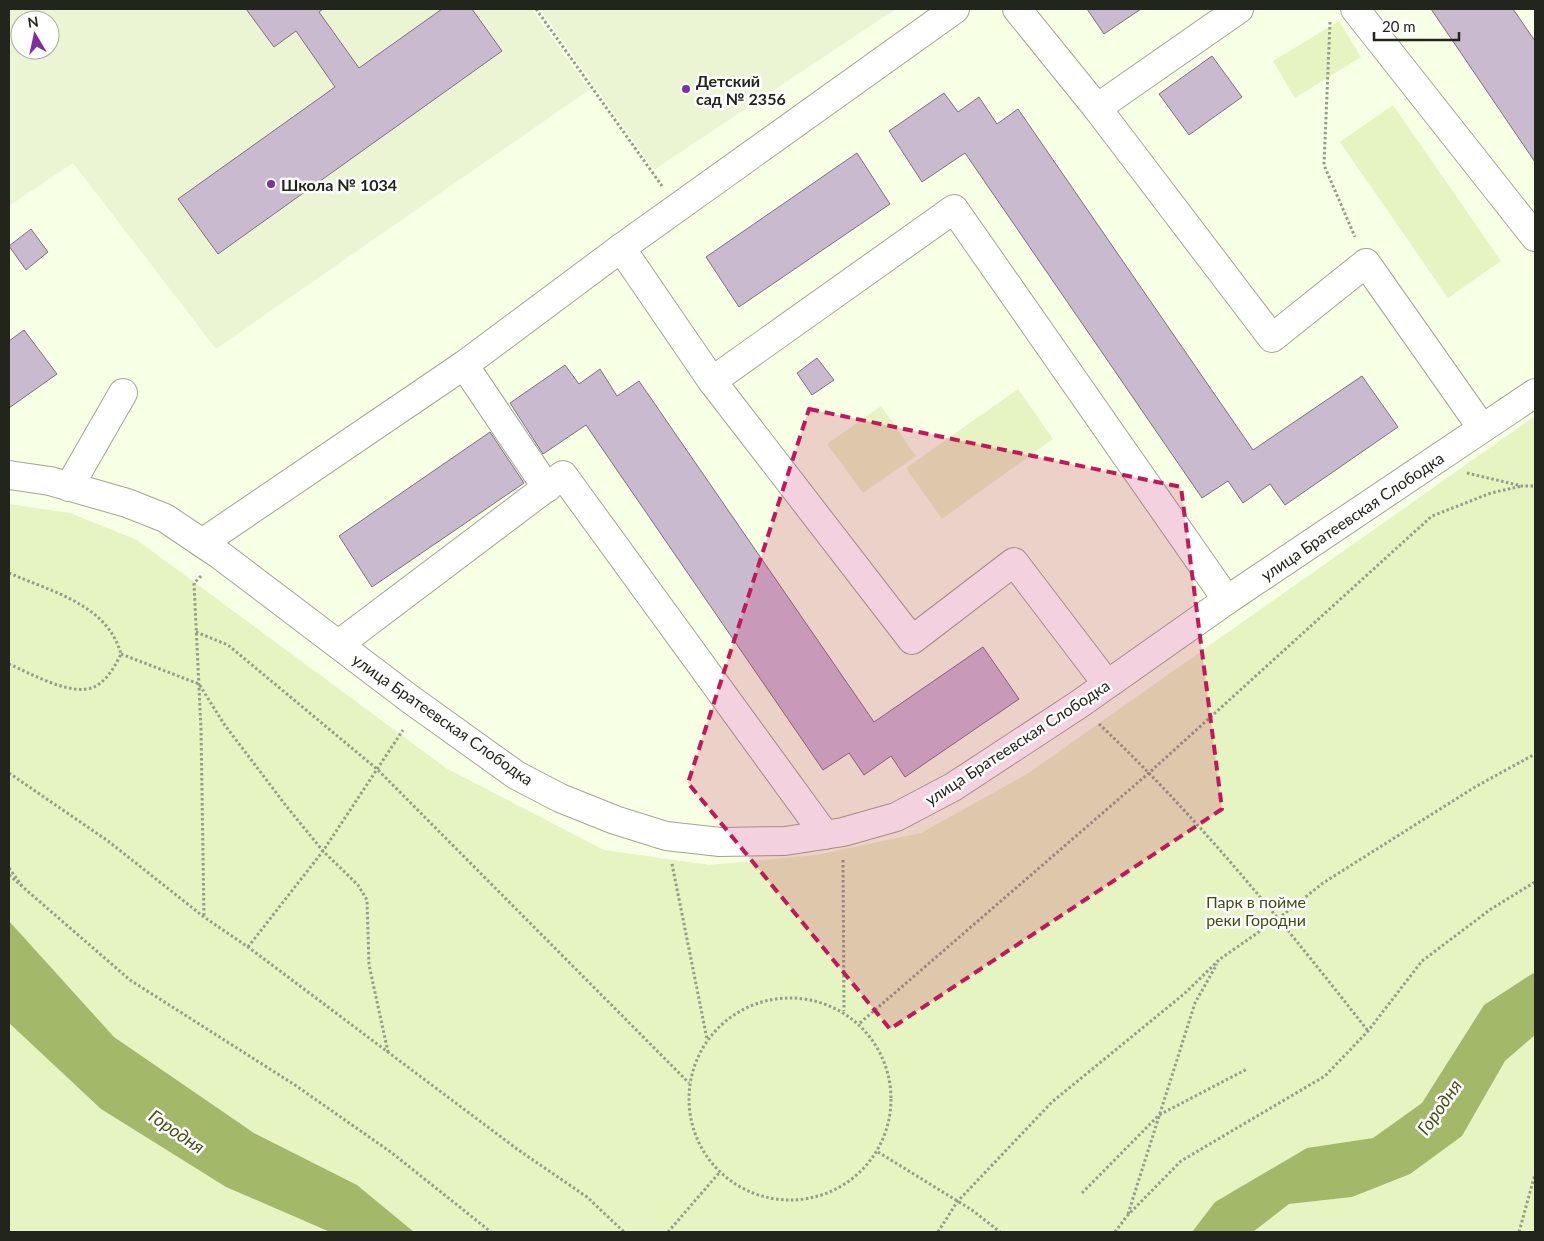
<svg xmlns="http://www.w3.org/2000/svg" width="1544" height="1241" font-family="Lato,sans-serif">
	<rect width="100%" height="100%" fill="#f7ffe5"/>
	<g fill="#ebf5d4" fill-rule="evenodd">
		<path d="M 9,9 L 532,9 L 589,90 L 216,349 L 73,163 L 9,206 ZM 20,20 L 50,20 L 50,50 L 20,50 Z"/>
		<polygon points="540,9 896,9 654,170"/>
	</g>
	<g fill="#e5f4c1">
		<polygon points="1339,21 1361,57 1295,98 1273,61"/>
		<polygon points="1393,105 1501,261 1448,298 1340,142"/>
		<polygon points="1018,389 1053,439 942,519 906,468"/>
		<polygon points="881,406 916,456 863,493 827,444"/>
		<polygon points="1535,416 1535,972 1484,1005 1423,1103 1373,1138 1307,1148 1215,1202 1192,1232 414,1232 357,1185 254,1133 114,1037 9,921 9,504 70,513 137,540 446,768 604,850 709,865 816,855 921,833 1027,774"/>
		<polygon points="9,1023 101,1109 226,1187 330,1232 9,1232"/>
		<polygon points="1535,1035 1535,1232 1253,1232 1289,1204 1352,1197 1462,1136 1505,1061"/>
	</g>
	<g fill="#a4b869">
		<polygon points="9,921 114,1037 254,1133 357,1185 414,1232 330,1232 226,1187 101,1109 9,1023"/>
		<polygon points="1535,972 1535,1035 1505,1061 1462,1136 1410,1174 1352,1197 1289,1204 1253,1232 1192,1232 1215,1202 1307,1148 1373,1138 1422,1103 1484,1005"/>
	</g>
	<g fill="#cabad0" stroke="#7d6f83">
		<polygon points="246,9 323,9 319,12 359,68 442,9 472,9 502,51 218,254 178,199 335,87 296,31 274,47"/>
		<polygon points="1087,9 1141,9 1104,34"/>
		<polygon points="1431,9 1513,9 1535,41 1535,162"/>
		<polygon points="1212,56 1242,97 1189,135 1159,94"/>
		<polygon points="944,93 958,112 979,97 997,124 1018,109 1253,450 1362,376 1398,427 1285,505 1270,484 1243,503 1228,481 1202,498 965,153 922,182 889,131"/>
		<polygon points="857,153 890,204 739,307 706,257"/>
		<polygon points="31,229 48,252 26,270 9,246"/>
		<polygon points="24,330 57,374 9,408 9,341"/>
		<polygon points="817,358 834,380 812,395 797,373"/>
		<polygon points="565,365 579,384 600,369 617,396 639,381 874,722 983,647 1019,699 905,777 891,756 864,775 849,753 823,770 586,425 543,454 510,403"/>
		<polygon points="490,432 524,483 372,587 339,536"/>
	</g>
	<g fill="none" stroke-linecap="round" stroke-linejoin="round">
		<defs>
			<g id="minor">
				<polyline points="1017,9 1097,108 1239,9"/>
				<polyline points="1355,9 1535,237"/>
				<polyline points="1097,108 1272,338 1366,263 1482,428"/>
				<polyline points="621,248 712,381 912,640 1014,562 1107,684"/>
				<polyline points="464,365 547,488"/>
				<polyline points="712,381 954,209 1227,600"/>
				<polyline points="9,475 50,481 127,503 165,518 220,555 410,699 516,775 560,798 615,820 666,836 720,842 785,841 843,832 896,817 953,787 1078,705 1227,600 1535,393"/>
				<polyline points="69,487 123,393"/>
				<polyline points="202,543 464,365 621,248 955,9"/>
				<polyline points="339,644 563,475 825,835"/>
			</g>
		</defs>
		<use href="#minor" stroke="#a0a78f" stroke-width="30"/>
		<g stroke="#969c89" stroke-width="3" stroke-dasharray="2.5 2.5" stroke-linecap="butt">
			<polyline points="536,9 662,186"/>
			<polyline points="1330,22 1324,165 1355,237"/>
			<polyline points="1467,473 1522,486 1535,486"/>
			<path d="M 9,573 C 52,592 107,604 121,654 C 115,666 107,681 94,687 C 71,697 30,673 9,664"/>
			<polyline points="201,576 194,583 201,729 204,917"/>
			<polyline points="196,632 228,645 377,769 689,1083"/>
			<polyline points="121,654 199,684 224,724 287,807 323,851 358,885 367,900 369,965 388,1052"/>
			<path d="M 1099,724 C 1198,817 1284,924 1368,1031"/>
			<polyline points="9,773 108,841 204,917 248,947 517,1149 587,1197 624,1232"/>
			<polyline points="843,860 844,1011"/>
			<polyline points="672,864 707,1039"/>
			<polyline points="9,868 22,886"/>
			<polyline points="9,875 130,980 295,1085 392,1153 491,1232"/>
			<polyline points="248,947 323,851 403,730"/>
			<circle cx="790" cy="1099" r="101"/>
			<polyline points="860,1023 1150,772 1432,516 1491,493 1522,486"/>
			<polyline points="878,1152 972,1210 1000,1232"/>
			<polyline points="1082,1193 1159,1115 1247,1069"/>
			<polyline points="1128,1214 1195,1003 1217,964"/>
			<polyline points="668,1232 719,1173"/>
			<polyline points="938,1232 957,1202 1052,1102 1184,994 1220,959 1279,918 1323,883 1475,787 1535,754"/>
			<polyline points="1115,1232 1127,1216 1181,1161 1325,1076 1368,1031 1422,961 1491,909 1535,882"/>
			<polyline points="1519,1232 1535,1174"/>
		</g>
		<use href="#minor" stroke="#fff" stroke-width="28"/>
	</g>
	<path fill="#c2185b" fill-opacity="0.2" stroke="#c2185b" stroke-width="4" stroke-dasharray="10 6" stroke-linejoin="round" d="M 809,409 L 1181,487 L 1222,809 L 890,1029 L 688,783 Z"/>
	<g fill="#812e9e" stroke="#fff" stroke-width="2">
		<circle cx="686" cy="89" r="5"/>
		<circle cx="271" cy="184" r="5"/>
	</g>
	<g text-anchor="middle" dominant-baseline="central" stroke-width="5" stroke-linejoin="round" paint-order="stroke">
		<g font-size="16" font-weight="bold" fill="#22251b" stroke="#fff" text-anchor="start">
			<text x="696" y="80">Детский<tspan x="696" dy="18">сад № 2356</tspan></text>
			<text x="281" y="184">Школа № 1034</text>
		</g>
		<g font-size="16" fill="#22251b" stroke="#fff">
			<text transform="translate(1352 516) rotate(-34)">улица Братеевская Слободка</text>
			<text transform="translate(443 719) rotate(35)">улица Братеевская Слободка</text>
			<text transform="translate(1017 742) rotate(-33)">улица Братеевская Слободка</text>
		</g>
		<g font-size="16" fill="#3f4c11" stroke="#fff">
			<text x="1256" y="901">Парк в пойме<tspan x="1256" dy="18">реки Городни</tspan></text>
		</g>
		<g font-size="18" font-style="italic" fill="#435016" stroke="#fff">
			<text transform="translate(1439 1107) rotate(-55)">Городня</text>
			<text transform="translate(177 1131) rotate(34)">Городня</text>
		</g>
	</g>
	<rect width="1544" height="1241" fill="none" stroke="#22251b" stroke-width="20"/>
	<g transform="translate(35 35) rotate(351)"><circle r="24" fill="#ffffff" stroke="#a7a8a4"/>
	<path d="M0-4L9 19L0 12L-9 19Z" fill="#812e9e"/>
	<text y="-8" font-size="14" font-weight="bold" text-anchor="middle" fill="#22251b">N</text>
	</g>
	<path d="M1374 32v8h85v-8" fill="none" stroke="#22251b" stroke-width="2.5"/>
	<text x="1382" y="32" font-size="15" fill="#22251b" stroke="#ffffff" stroke-width="4" paint-order="stroke">20 m</text>
</svg>
